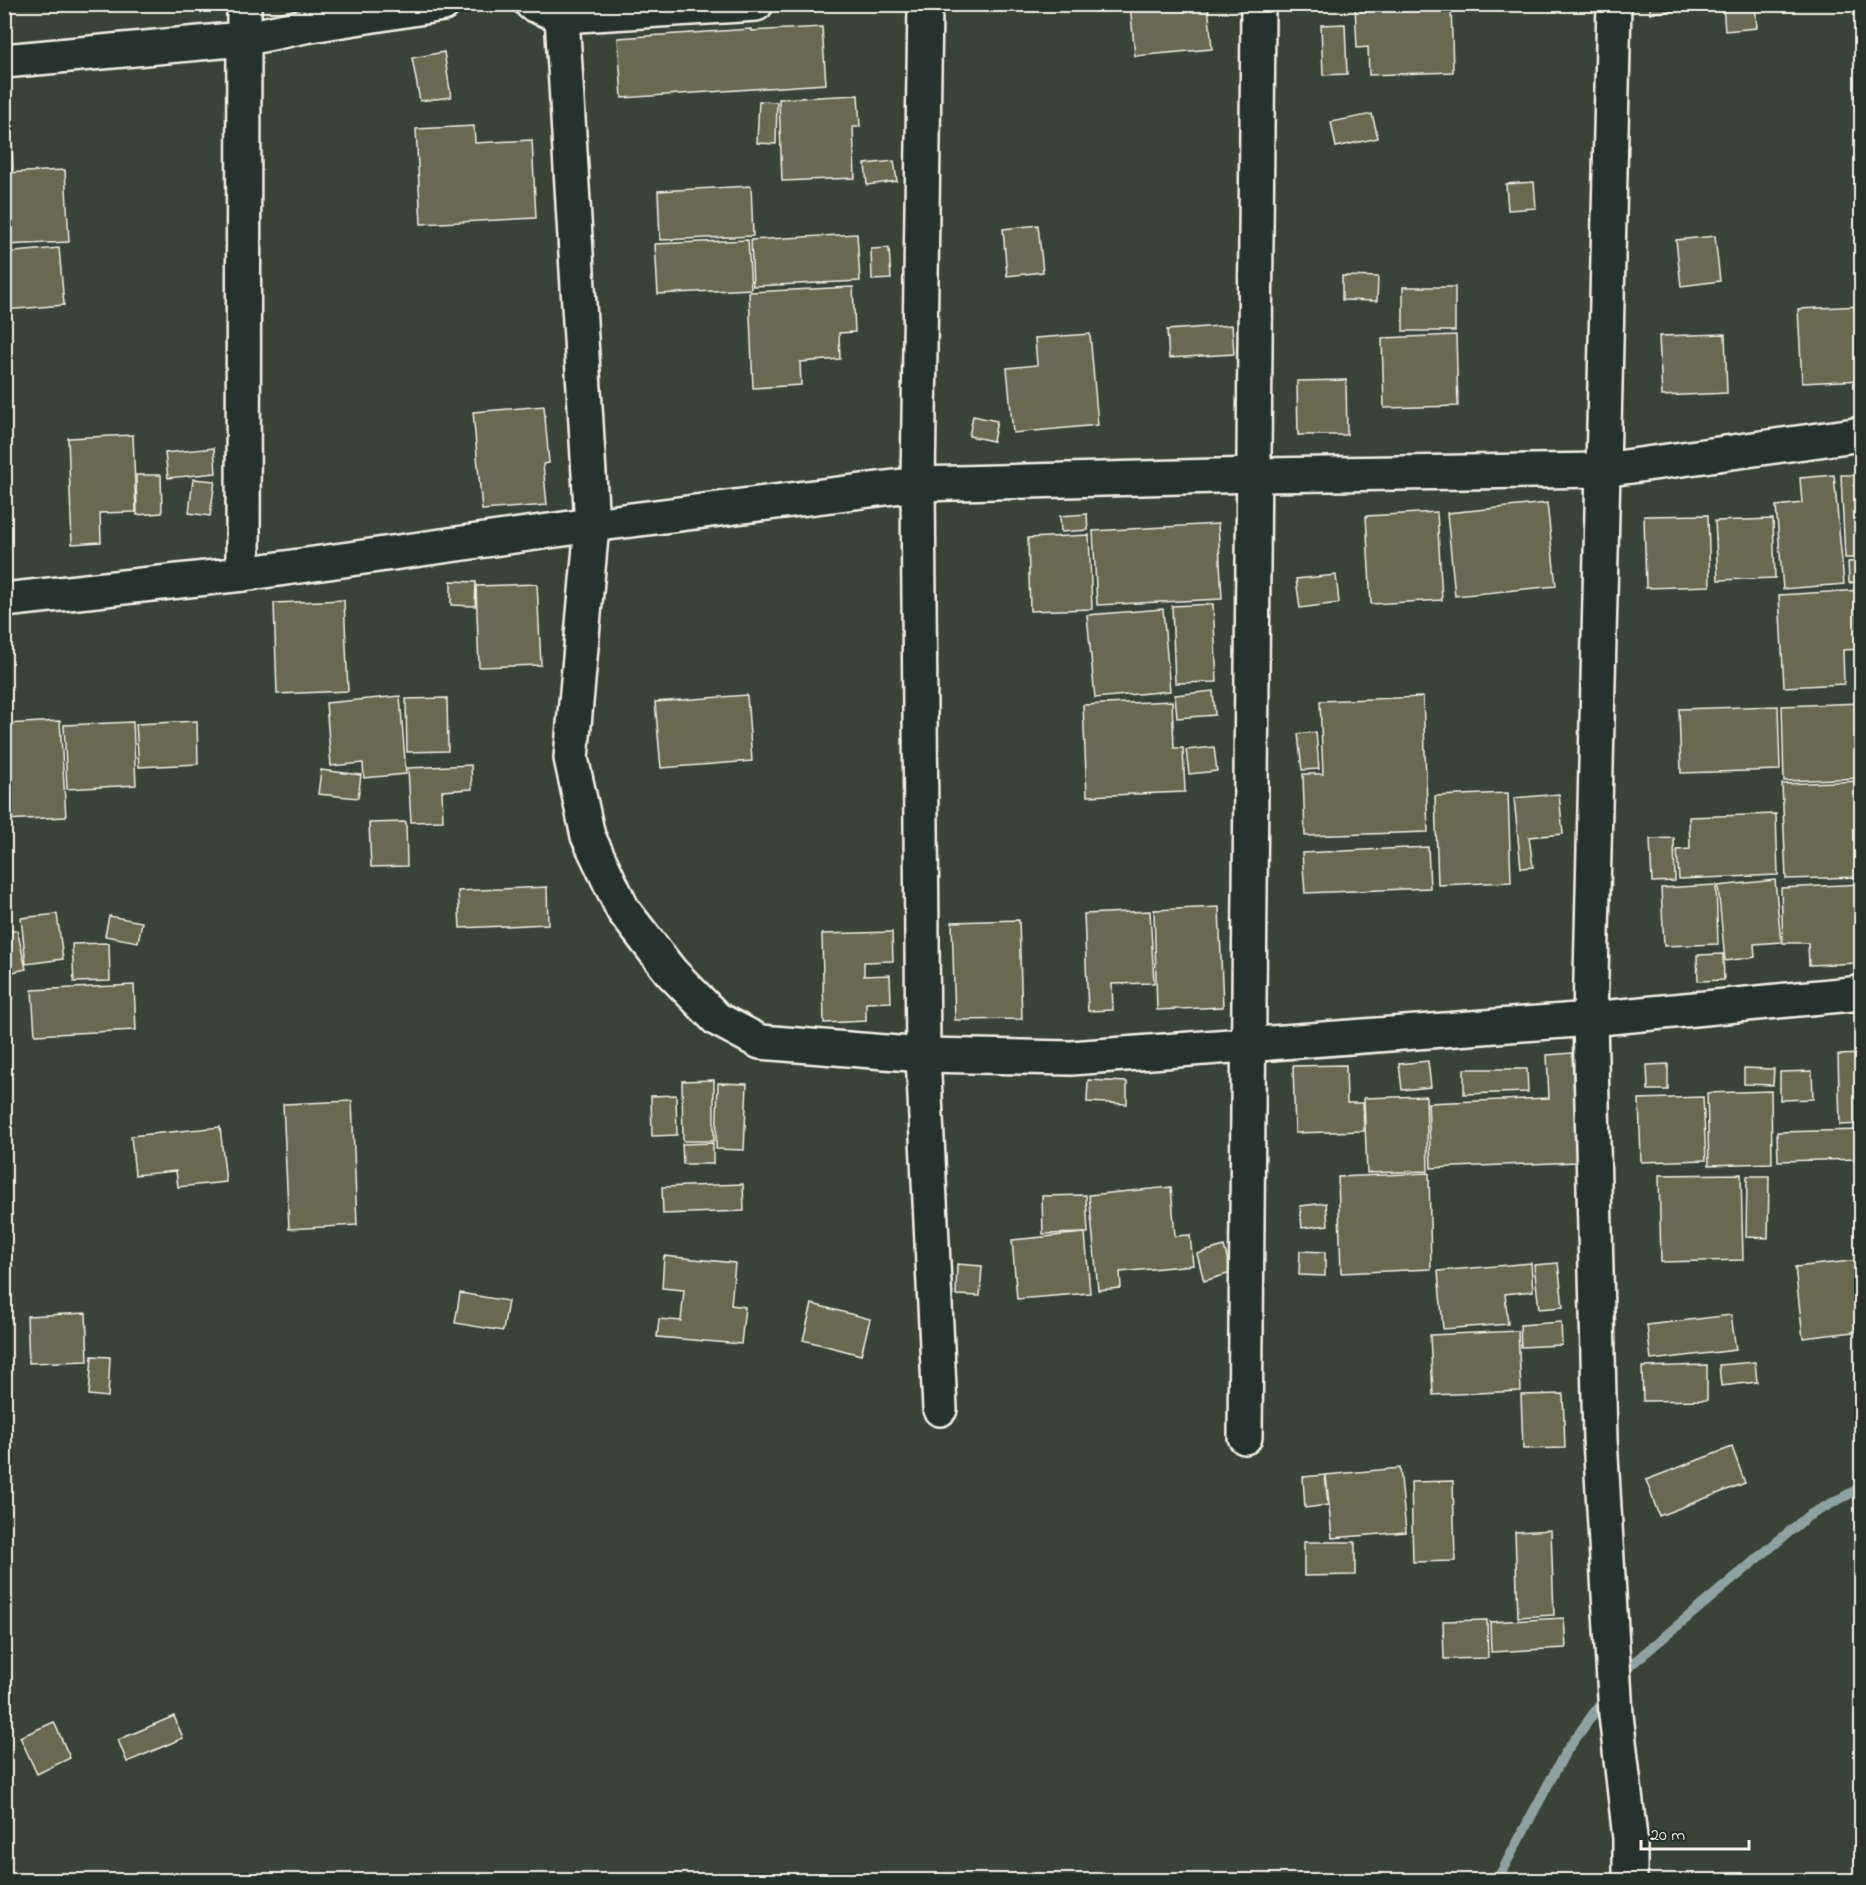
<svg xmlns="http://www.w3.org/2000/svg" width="1866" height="1885" font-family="'Indie Flower',sans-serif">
	<rect width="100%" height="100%" fill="#3a4338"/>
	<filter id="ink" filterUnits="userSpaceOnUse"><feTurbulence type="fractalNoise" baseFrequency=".0167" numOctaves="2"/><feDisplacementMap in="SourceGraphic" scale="12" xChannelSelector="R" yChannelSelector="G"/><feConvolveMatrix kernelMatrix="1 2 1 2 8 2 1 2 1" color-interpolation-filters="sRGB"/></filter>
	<g filter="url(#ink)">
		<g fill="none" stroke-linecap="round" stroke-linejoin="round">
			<g stroke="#8fa2a1" stroke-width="10">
				<polyline points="1621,1675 1626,1669 1808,1516 1862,1487"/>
				<polyline points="1497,1880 1565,1753 1607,1695"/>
			</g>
		</g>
		<g fill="#686852" stroke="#f4f1e8" stroke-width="1.5">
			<polygon points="297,4 360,4 297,7"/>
			<polygon points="1130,4 1208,4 1212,49 1135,56"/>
			<polygon points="1355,4 1451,4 1453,72 1369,75 1368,47 1357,48"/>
			<polygon points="1650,4 1705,4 1705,8 1650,13"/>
			<polygon points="1723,4 1755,4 1757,28 1725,31"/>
			<polygon points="1345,24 1347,74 1323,75 1321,25"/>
			<polygon points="822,27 826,84 622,98 618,38 751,29 751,31"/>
			<polygon points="444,52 451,97 420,101 412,58"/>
			<polygon points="858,95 860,127 853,127 855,178 782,181 779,99"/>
			<polygon points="759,101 777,102 776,144 757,143"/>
			<polygon points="11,112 13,170 4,170 4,113"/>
			<polygon points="1372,114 1378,138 1336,147 1331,122"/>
			<polygon points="474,126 475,143 532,140 536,218 421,224 416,129"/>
			<polygon points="894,161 897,181 867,185 865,164"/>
			<polygon points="65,170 69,242 4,245 4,173"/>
			<polygon points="1534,182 1536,208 1508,210 1506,184"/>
			<polygon points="751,186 753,236 660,240 658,191"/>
			<polygon points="1038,225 1043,272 1007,276 1003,229"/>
			<polygon points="857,234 860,281 753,286 751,240"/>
			<polygon points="1715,236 1720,281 1681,286 1676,240"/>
			<polygon points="748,240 751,289 658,294 655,244"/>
			<polygon points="59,248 64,305 4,310 4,253"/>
			<polygon points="889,248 891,279 872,280 871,249"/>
			<polygon points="1342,276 1378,277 1377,301 1342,300"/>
			<polygon points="853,287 855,332 839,333 840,359 800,362 801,385 753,388 749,292"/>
			<rect x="1403" y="287" width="52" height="44"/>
			<polygon points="1862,306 1862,380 1802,383 1798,309"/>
			<polygon points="1232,325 1234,354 1169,358 1167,330"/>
			<polygon points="1090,334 1098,425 1013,433 1007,368 1037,365 1035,338"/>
			<polygon points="1725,334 1727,393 1662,396 1659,336"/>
			<polygon points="1456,335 1458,406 1384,408 1382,338"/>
			<polygon points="1346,380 1347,435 1298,435 1297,381"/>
			<polygon points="544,406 549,463 543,464 547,505 482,510 473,412"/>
			<polygon points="973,416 997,421 993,441 969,436"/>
			<polygon points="133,435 136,512 100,513 101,542 72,544 68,438"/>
			<polygon points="214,448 216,473 168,478 165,453"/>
			<polygon points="136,475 161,475 162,513 137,515"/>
			<polygon points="1834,475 1844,584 1783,589 1776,506 1802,503 1800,478"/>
			<polygon points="1841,475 1862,475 1862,558 1845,558"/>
			<polygon points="193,479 215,481 210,516 189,513"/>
			<polygon points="1547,503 1556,586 1455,596 1447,513"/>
			<polygon points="1437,512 1442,600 1371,604 1366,516"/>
			<polygon points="1087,514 1088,530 1061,532 1060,516"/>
			<polygon points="1708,515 1710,586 1646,588 1644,516"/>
			<polygon points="1773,519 1775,578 1718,580 1715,521"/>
			<polygon points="1218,524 1222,599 1097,605 1093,531"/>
			<polygon points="1089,535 1092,609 1030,611 1028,538"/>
			<polygon points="1862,561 1862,582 1849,583 1848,562"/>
			<polygon points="1336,575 1339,603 1300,608 1296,579"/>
			<polygon points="451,581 476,582 475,606 451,605"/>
			<polygon points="537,584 541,665 479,667 476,586"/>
			<polygon points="1862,590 1862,649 1843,650 1844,684 1784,687 1779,595"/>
			<polygon points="344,600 348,691 277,694 274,603"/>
			<polygon points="1213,604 1217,682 1175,683 1172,606"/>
			<polygon points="1163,609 1170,691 1095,698 1087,615"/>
			<polygon points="1213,691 1215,715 1177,718 1175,695"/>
			<polygon points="747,695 752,761 661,768 655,702"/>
			<polygon points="400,696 406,774 364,778 363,763 331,766 326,703"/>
			<polygon points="1423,697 1428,832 1305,836 1303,774 1323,774 1320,701"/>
			<polygon points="447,698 448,751 407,752 406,699"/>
			<polygon points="1172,701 1174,748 1183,748 1185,792 1087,796 1083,705"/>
			<polygon points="1862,703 1862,778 1784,781 1782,706"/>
			<polygon points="1778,706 1780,770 1681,773 1679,709"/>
			<polygon points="60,721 66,817 4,820 4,724"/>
			<polygon points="197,721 198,764 139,767 136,724"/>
			<polygon points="133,722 136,785 67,789 64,725"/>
			<polygon points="1316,732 1319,769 1302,770 1298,734"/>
			<polygon points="1214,747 1217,771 1189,774 1186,750"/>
			<polygon points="471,765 472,789 442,791 443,821 411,822 408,768"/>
			<polygon points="321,770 361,775 358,798 318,794"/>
			<polygon points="1862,781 1862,877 1786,879 1782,784"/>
			<polygon points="1508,793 1511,882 1438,885 1435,796"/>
			<polygon points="1559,794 1563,834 1529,837 1533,867 1521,868 1514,798"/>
			<polygon points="1776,814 1778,875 1679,879 1677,850 1690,849 1689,817"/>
			<polygon points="406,822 407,866 371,867 369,823"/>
			<polygon points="1674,838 1675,881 1652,882 1650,839"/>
			<polygon points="1428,847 1430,888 1305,893 1302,853"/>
			<polygon points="1775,880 1781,942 1754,944 1755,957 1725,961 1718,886"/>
			<polygon points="1862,884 1862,963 1809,965 1808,943 1783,943 1781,888"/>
			<polygon points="1716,885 1718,944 1664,946 1661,888"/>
			<polygon points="547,887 548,924 460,928 458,891"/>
			<polygon points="1219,907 1223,1007 1157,1010 1154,910"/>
			<polygon points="1150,911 1154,983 1112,984 1113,1010 1088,1011 1084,914"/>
			<polygon points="57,914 63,959 26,964 21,918"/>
			<polygon points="109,916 142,922 138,942 105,936"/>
			<polygon points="1019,920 1022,1019 955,1020 952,922"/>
			<polygon points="17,930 26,969 4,974 4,933"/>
			<polygon points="892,932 893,961 864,962 864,976 890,975 891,1002 866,1003 866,1021 824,1023 822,934"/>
			<polygon points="109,943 110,981 74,982 72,944"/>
			<polygon points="1723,954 1724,980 1698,981 1697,955"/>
			<polygon points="134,985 136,1030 35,1035 32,990"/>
			<polygon points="1572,1053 1577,1162 1431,1168 1428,1103 1549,1098 1547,1055"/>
			<polygon points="1862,1054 1862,1124 1840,1125 1838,1055"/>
			<polygon points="1428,1061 1431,1087 1402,1090 1399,1064"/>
			<polygon points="1668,1064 1668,1090 1648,1090 1647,1065"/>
			<polygon points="1346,1065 1347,1103 1363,1103 1364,1131 1295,1133 1293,1066"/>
			<polygon points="1744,1068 1774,1069 1773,1085 1744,1084"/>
			<polygon points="1464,1069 1527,1069 1528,1092 1464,1094"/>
			<polygon points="1812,1071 1813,1099 1780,1100 1780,1072"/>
			<polygon points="714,1080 714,1141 683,1141 682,1081"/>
			<polygon points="1088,1080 1127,1082 1127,1104 1087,1102"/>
			<polygon points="718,1083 747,1084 744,1150 716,1149"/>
			<polygon points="1771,1091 1772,1163 1709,1165 1707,1093"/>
			<polygon points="676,1095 677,1135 652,1136 651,1096"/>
			<polygon points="1426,1096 1428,1171 1367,1173 1364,1098"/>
			<polygon points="1703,1097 1706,1160 1641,1162 1639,1099"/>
			<polygon points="352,1101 357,1225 289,1229 283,1104"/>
			<polygon points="220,1127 226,1182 178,1187 176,1171 135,1175 131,1136"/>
			<polygon points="1862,1130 1862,1159 1778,1161 1777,1132"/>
			<polygon points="713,1143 713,1164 683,1164 682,1144"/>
			<polygon points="1429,1173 1431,1269 1341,1273 1338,1177"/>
			<polygon points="1741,1174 1743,1260 1661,1262 1659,1175"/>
			<polygon points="1747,1176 1769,1176 1768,1238 1746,1237"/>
			<polygon points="743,1184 744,1211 663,1214 662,1187"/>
			<polygon points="1171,1187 1175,1236 1190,1235 1193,1265 1120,1272 1121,1288 1098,1290 1089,1195"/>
			<polygon points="1086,1195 1088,1233 1043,1234 1042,1196"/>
			<polygon points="1326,1203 1328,1225 1302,1228 1300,1206"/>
			<polygon points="1085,1233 1090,1293 1017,1299 1012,1240"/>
			<polygon points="1224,1246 1231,1273 1204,1281 1197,1254"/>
			<polygon points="1300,1251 1325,1252 1325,1276 1299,1275"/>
			<polygon points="664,1256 735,1263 731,1305 745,1307 741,1344 657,1337 659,1319 681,1321 684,1290 662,1288"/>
			<polygon points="1860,1260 1862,1331 1803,1338 1795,1267"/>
			<polygon points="1531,1263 1533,1291 1505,1294 1508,1324 1443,1329 1438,1271"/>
			<polygon points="1558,1263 1563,1307 1539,1309 1534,1265"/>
			<polygon points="957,1264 982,1266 980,1296 956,1295"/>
			<polygon points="4,1266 10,1319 4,1320"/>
			<polygon points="460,1293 508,1301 503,1331 455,1323"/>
			<polygon points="812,1304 870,1319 861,1355 803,1340"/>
			<polygon points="86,1313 88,1361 29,1363 27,1316"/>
			<polygon points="1731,1315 1736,1350 1651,1360 1647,1325"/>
			<polygon points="1561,1322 1562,1345 1521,1347 1520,1325"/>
			<polygon points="1518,1331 1521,1391 1433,1395 1430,1335"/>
			<polygon points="92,1356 110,1357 108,1397 89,1395"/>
			<polygon points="1755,1362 1757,1382 1721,1386 1719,1365"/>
			<polygon points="1707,1365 1707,1400 1643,1401 1642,1367"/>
			<polygon points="1563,1394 1565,1448 1523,1449 1521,1395"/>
			<polygon points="1732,1447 1745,1483 1659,1516 1646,1480"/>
			<polygon points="1400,1468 1406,1532 1332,1538 1326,1475"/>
			<polygon points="1325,1475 1328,1505 1305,1508 1303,1477"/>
			<polygon points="1453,1481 1455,1561 1413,1562 1411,1482"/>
			<polygon points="1551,1530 1554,1615 1518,1617 1515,1532"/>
			<polygon points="1304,1542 1355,1542 1355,1575 1304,1576"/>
			<polygon points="1564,1618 1566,1648 1491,1652 1490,1622"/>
			<polygon points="1487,1620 1488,1658 1444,1659 1443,1621"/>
			<polygon points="174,1716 183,1738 127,1762 118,1740"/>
			<polygon points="54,1722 70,1758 37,1774 20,1737"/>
		</g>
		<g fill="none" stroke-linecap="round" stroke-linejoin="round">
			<defs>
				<g id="street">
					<polyline points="563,4 562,16 592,525 571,758 588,836 623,910 671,972 717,1019 760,1042 923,1055 1071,1058 1590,1019 1862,993"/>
					<polyline points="925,4 918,484 923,1055 940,1409"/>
					<polyline points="1614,4 1590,1019 1600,1439 1616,1715 1630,1838 1630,1880"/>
					<polyline points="243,574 244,4"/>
					<polyline points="4,600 243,574 592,525 918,484 1255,475 1603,470 1862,434"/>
					<path d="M 1245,1437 C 1246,960 1255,482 1258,4"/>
				</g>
				<g id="secondary">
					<polyline points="532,4 562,16 756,4"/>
					<polyline points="4,61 243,39 305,26 443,4"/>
				</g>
			</defs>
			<use href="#street" stroke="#f4f1e8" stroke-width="38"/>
			<use href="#secondary" stroke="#f4f1e8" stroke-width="38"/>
			<use href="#street" stroke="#26332d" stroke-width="33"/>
			<use href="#secondary" stroke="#26332d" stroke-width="33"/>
		</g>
	</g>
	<rect width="1866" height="1885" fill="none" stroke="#26332d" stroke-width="24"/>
	<rect x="12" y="12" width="1842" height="1861" fill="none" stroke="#f4f1e8" stroke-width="2" filter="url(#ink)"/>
	<path d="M1641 1840v9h108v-9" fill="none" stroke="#f4f1e8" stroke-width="3"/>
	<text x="1650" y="1840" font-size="18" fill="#f4f1e8" stroke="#26332d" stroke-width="4.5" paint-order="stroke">20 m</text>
</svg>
